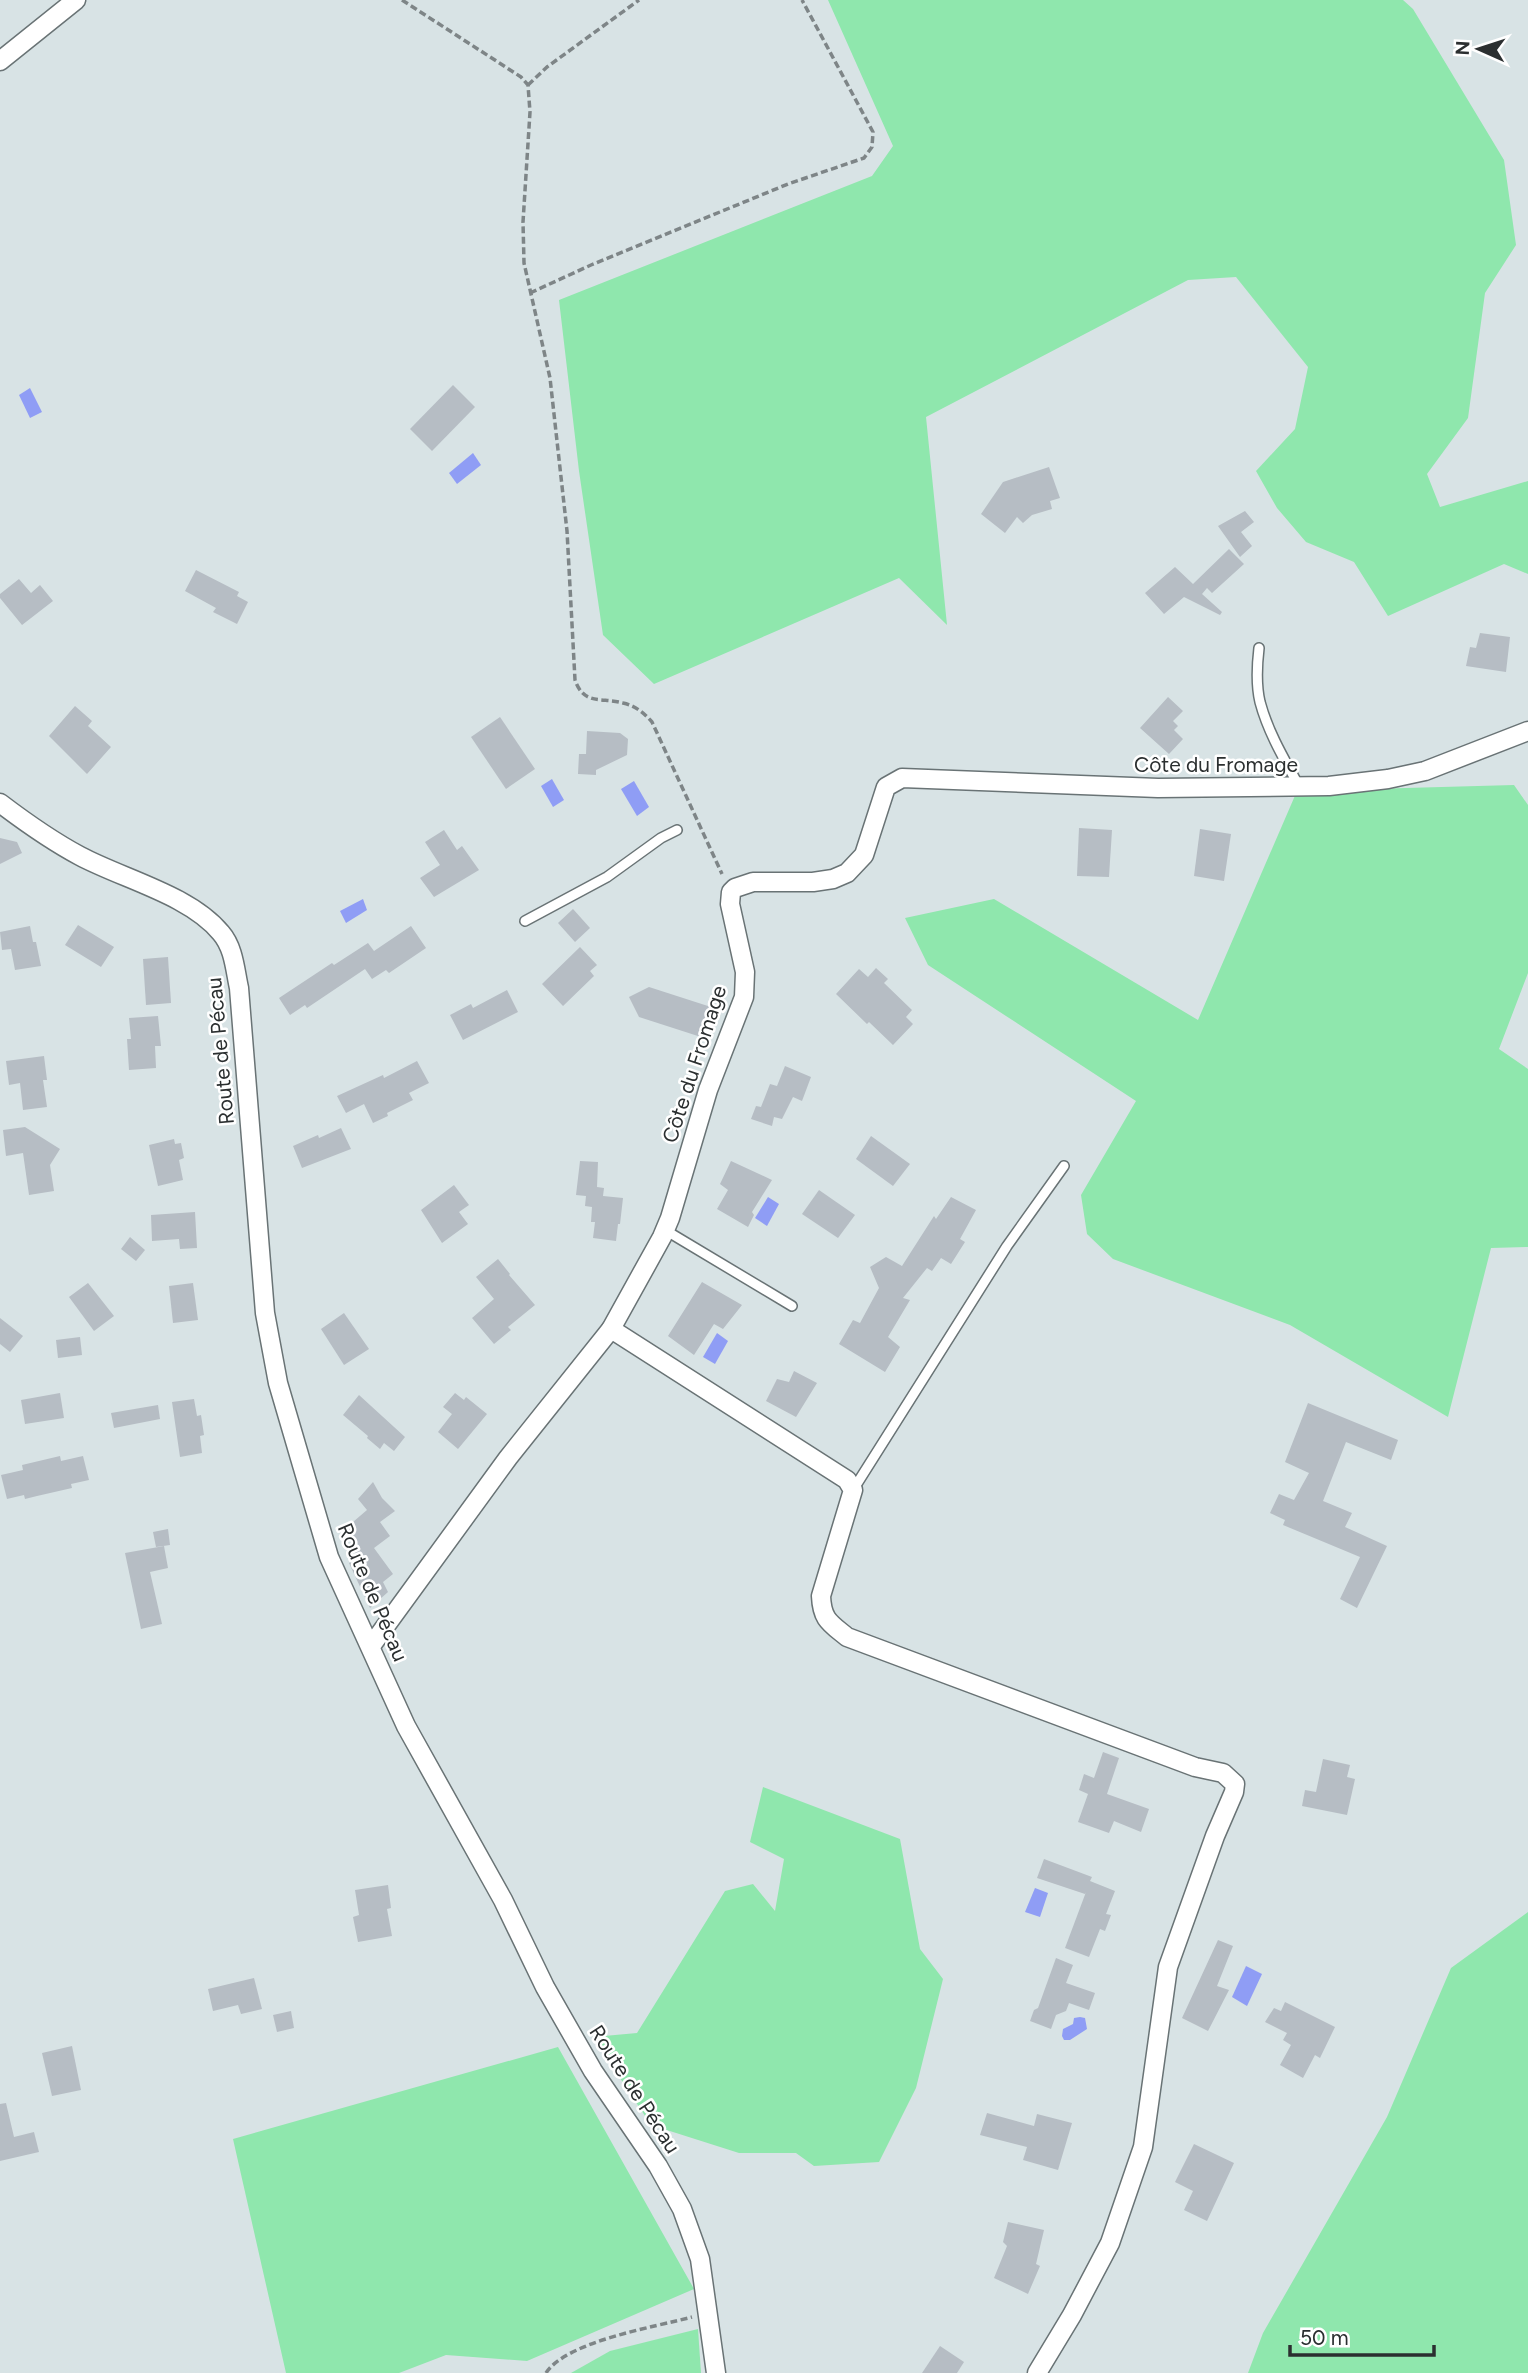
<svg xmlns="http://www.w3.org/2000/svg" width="1528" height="2373" font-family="Figtree,sans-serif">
	<rect width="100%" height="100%" fill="#d8e3e5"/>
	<g fill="#8fe7ad">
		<polygon points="828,0 1403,0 1413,9 1504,160 1516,245 1485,293 1468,418 1427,474 1440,507 1528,481 1528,574 1504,564 1388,616 1354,562 1306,542 1277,508 1256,471 1295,429 1308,367 1236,277 1188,280 926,417 947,625 899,578 654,684 603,635 579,471 559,300 872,176 893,146"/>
		<polygon points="1514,785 1528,805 1528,973 1499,1049 1528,1069 1528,1247 1491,1248 1448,1417 1290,1325 1113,1259 1087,1234 1081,1195 1136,1101 928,965 905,918 994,899 1198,1020 1297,791"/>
		<polygon points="763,1787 900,1839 920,1949 943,1979 916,2088 879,2162 814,2166 796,2153 739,2153 651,2125 593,2037 637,2033 725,1891 753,1884 775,1911 784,1859 750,1842"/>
		<polygon points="1528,1912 1528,2373 1248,2373 1263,2333 1387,2117 1451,1968"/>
		<polygon points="558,2047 694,2289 527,2361 446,2355 399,2373 286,2373 233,2139"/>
		<polygon points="698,2329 701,2373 571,2373 610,2351"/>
	</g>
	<g fill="#8f9df5">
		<polygon points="30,388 42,412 30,418 19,395"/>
		<polygon points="473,453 481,465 457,484 449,473"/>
		<polygon points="552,779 564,800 553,807 541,786"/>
		<polygon points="634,781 649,807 637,816 621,789"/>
		<polygon points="363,899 367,910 346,923 340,911"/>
		<polygon points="768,1197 779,1204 767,1226 755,1218"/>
		<polygon points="717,1333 728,1341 715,1364 703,1357"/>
		<polygon points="1035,1888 1048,1893 1040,1917 1025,1912"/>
		<polygon points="1246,1966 1262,1974 1247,2006 1232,1997"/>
		<polygon points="1080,2017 1085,2018 1087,2029 1070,2040 1064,2040 1062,2036 1063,2029 1073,2024 1074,2018"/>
	</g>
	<g fill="#b6bdc4">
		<polygon points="453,385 475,407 432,451 410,429"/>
		<polygon points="1049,467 1060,498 1050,501 1052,509 1032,515 1023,523 1017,517 1005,533 981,514 1003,482"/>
		<polygon points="1245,511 1254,522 1241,532 1252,546 1240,557 1218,526"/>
		<polygon points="1229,549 1244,564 1212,593 1207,588 1202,594 1222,612 1220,615 1184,597 1164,614 1145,593 1175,567 1193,584"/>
		<polygon points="196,570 239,592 237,596 248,602 237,624 213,612 216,608 185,591"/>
		<polygon points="19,579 31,593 40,585 53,601 22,625 0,598 0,594"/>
		<polygon points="1480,633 1510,637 1506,672 1466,666 1470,647 1476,648"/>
		<polygon points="1168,697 1183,711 1173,721 1178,726 1174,730 1183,739 1169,754 1140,728"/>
		<polygon points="75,706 92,721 88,726 111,747 87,774 49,736"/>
		<polygon points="500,717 535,769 506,789 471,737"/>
		<polygon points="587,731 620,733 628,739 627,755 596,770 596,775 578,774 579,754 586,754"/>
		<polygon points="1079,828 1112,830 1109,877 1077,876"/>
		<polygon points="1200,829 1231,834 1224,881 1194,876"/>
		<polygon points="444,830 457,850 462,846 479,870 434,897 420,878 440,865 425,842"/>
		<polygon points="0,838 17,842 22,853 0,864"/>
		<polygon points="573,909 590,928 575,942 558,923"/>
		<polygon points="78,925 114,947 101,967 65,945"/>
		<polygon points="30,926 33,942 36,942 41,966 15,970 11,949 2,950 0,932"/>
		<polygon points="411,926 426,948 389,973 386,970 372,979 365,969 307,1008 305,1005 290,1015 279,998 332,963 334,965 368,943 374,951"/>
		<polygon points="580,947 597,965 590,971 594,976 563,1006 542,984"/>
		<polygon points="168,957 171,1003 146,1005 143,959"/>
		<polygon points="876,968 888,979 884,983 912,1010 906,1017 913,1024 893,1045 869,1022 867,1024 836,994 859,969 868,977"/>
		<polygon points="649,987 711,1007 701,1037 639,1017 629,997"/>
		<polygon points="507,990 518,1012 463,1040 450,1015 471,1004 473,1008"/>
		<polygon points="158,1016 161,1046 155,1046 156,1068 129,1070 127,1039 131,1039 129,1018"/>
		<polygon points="44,1056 47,1080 43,1080 47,1107 23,1110 20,1083 9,1085 6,1061"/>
		<polygon points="417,1061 429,1083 409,1093 413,1100 387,1113 388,1116 373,1123 364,1104 346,1113 337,1096 383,1075 384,1078"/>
		<polygon points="785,1066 811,1077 802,1101 793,1097 782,1119 774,1117 772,1126 751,1119 756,1106 761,1107 770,1084 777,1086"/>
		<polygon points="25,1127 60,1149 50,1165 54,1191 29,1195 23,1153 6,1156 3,1130"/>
		<polygon points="341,1128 351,1149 302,1168 293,1146 318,1135 319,1138"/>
		<polygon points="871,1136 910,1164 893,1186 856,1159"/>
		<polygon points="174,1139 175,1144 181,1143 184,1158 179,1160 183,1180 158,1186 149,1145"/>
		<polygon points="580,1161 598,1162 597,1187 604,1188 603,1196 623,1198 620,1224 618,1224 616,1241 593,1238 595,1222 591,1222 592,1207 585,1206 586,1196 576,1195"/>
		<polygon points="731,1161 772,1180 752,1212 754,1215 748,1227 717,1209 728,1190 720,1184"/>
		<polygon points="454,1185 469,1205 459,1212 468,1224 442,1243 421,1210"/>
		<polygon points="819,1190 855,1215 838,1238 802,1214"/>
		<polygon points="951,1197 976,1210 960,1239 965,1242 951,1264 941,1258 932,1271 927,1268 903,1298 910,1300 888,1337 900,1347 885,1372 839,1344 853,1320 860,1323 879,1288 870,1267 886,1257 902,1266 934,1216 936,1219"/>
		<polygon points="195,1212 197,1248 180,1249 179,1239 152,1241 151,1215"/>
		<polygon points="130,1237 145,1250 136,1261 121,1249"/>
		<polygon points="498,1259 510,1274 509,1275 535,1305 508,1327 511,1330 494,1344 472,1318 494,1299 476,1277"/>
		<polygon points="702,1282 742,1305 723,1329 714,1324 694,1355 668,1336"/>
		<polygon points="88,1283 114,1316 94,1331 69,1297"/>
		<polygon points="193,1283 198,1320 173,1323 169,1286"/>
		<polygon points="344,1313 369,1349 344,1365 321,1329"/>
		<polygon points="0,1318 23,1336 10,1352 0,1344"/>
		<polygon points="80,1337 82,1355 58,1358 56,1340"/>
		<polygon points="794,1371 817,1383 796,1417 766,1401 777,1379 789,1382"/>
		<polygon points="60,1393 64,1418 25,1424 21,1400"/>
		<polygon points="455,1393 464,1400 466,1397 487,1414 458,1449 438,1432 452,1414 443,1407"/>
		<polygon points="359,1395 405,1437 394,1451 384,1443 380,1449 367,1438 368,1436 343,1415"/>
		<polygon points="194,1399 197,1416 201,1415 204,1435 200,1436 202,1453 180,1457 172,1402"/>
		<polygon points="1308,1403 1398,1440 1391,1460 1346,1442 1323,1501 1352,1513 1345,1527 1387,1546 1357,1608 1340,1599 1360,1557 1283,1525 1285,1520 1270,1513 1279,1494 1294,1500 1309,1473 1285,1462"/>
		<polygon points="158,1405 160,1419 114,1428 111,1413"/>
		<polygon points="60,1456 61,1461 83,1456 89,1480 71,1484 72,1488 37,1496 25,1499 24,1495 7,1499 1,1475 23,1470 22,1465"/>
		<polygon points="373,1482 382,1498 395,1511 380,1522 390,1536 374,1548 393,1574 383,1582 388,1592 370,1608 349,1563 358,1559 354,1552 360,1547 346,1528 367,1510 358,1499"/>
		<polygon points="168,1529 170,1545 156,1547 153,1532"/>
		<polygon points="164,1546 168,1568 150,1572 162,1624 141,1629 125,1553"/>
		<polygon points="1103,1752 1119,1758 1107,1794 1149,1809 1141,1832 1114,1821 1109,1833 1078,1822 1088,1794 1079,1790 1084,1774 1094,1778"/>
		<polygon points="1323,1759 1350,1765 1347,1777 1355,1779 1347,1815 1302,1806 1305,1790 1316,1792"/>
		<polygon points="1044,1859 1092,1877 1090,1881 1115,1891 1106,1914 1111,1915 1105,1931 1100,1929 1089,1957 1065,1948 1086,1892 1085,1894 1037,1878"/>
		<polygon points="388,1885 391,1908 387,1909 392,1936 358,1942 353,1917 359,1915 355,1890"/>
		<polygon points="1218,1940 1233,1946 1217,1986 1229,1990 1208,2031 1182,2018"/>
		<polygon points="1056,1958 1073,1965 1066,1983 1095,1993 1089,2010 1069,2003 1066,2011 1056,2015 1051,2029 1030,2021 1034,2010 1038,2008"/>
		<polygon points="254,1978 262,2009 241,2014 238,2005 213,2011 208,1989"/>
		<polygon points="1285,2002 1335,2027 1320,2058 1315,2055 1303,2078 1280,2065 1291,2045 1283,2040 1287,2033 1265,2022 1274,2008 1281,2011"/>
		<polygon points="291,2011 294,2028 277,2032 273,2015"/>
		<polygon points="72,2046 81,2090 52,2096 42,2053"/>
		<polygon points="6,2103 14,2137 34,2132 39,2152 0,2161 0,2104"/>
		<polygon points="987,2113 1034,2126 1037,2114 1072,2123 1058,2170 1023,2160 1027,2147 980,2135"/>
		<polygon points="1194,2144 1234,2163 1207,2221 1184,2210 1193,2191 1175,2182"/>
		<polygon points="1008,2222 1044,2230 1036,2264 1040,2266 1028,2294 994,2278 1007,2246 1003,2242"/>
		<polygon points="940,2346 964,2362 957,2373 922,2373"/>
	</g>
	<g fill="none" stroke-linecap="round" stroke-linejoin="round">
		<defs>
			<g id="service">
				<path d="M 1259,648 C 1257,665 1256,685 1260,702 C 1268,732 1284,759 1299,786"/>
				<polyline points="525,921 607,877 661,838 677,830"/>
				<polyline points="665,1230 792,1306"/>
				<polyline points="853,1490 1007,1246 1064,1166"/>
			</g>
			<g id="minor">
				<polyline points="0,61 76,0"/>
				<path d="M 0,803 C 25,822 52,841 80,856 C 123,879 190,895 221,933 C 234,948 235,970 239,988 L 265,1313 L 278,1383 L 329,1557 L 406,1726 L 503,1900 L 545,1987 L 593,2071 L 658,2166 L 682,2209 L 700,2259 L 716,2373"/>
				<path d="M 611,1329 L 847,1480 L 853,1490 L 821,1596 C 822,1620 830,1623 847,1637 L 1195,1767 L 1223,1773 L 1235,1784 L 1234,1792 L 1215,1836 L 1168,1967 L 1143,2147 L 1110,2243 L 1072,2315 L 1037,2373"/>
				<polyline points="371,1646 508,1458 611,1329 662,1237 670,1218 708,1090 744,997 745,972 730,904 731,892 735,888 753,882 813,882 833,879 847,873 864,855 886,787 902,778 1158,788 1329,786 1388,779 1425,771 1528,731"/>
			</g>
		</defs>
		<use href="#service" stroke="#697375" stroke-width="12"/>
		<use href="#minor" stroke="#697375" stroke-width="21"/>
		<g stroke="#7e8587" stroke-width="3.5" stroke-dasharray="7 3.5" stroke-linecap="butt">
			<path d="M 402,0 L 521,77 L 528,85 L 530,112 L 523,222 L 524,263 L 550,378 L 567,531 L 575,680 C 584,706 602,697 623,703 C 636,706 644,713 652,722 L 722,874"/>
			<polyline points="528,85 547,67 639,0"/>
			<polyline points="530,293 591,265 788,184 864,158 872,147 873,132 802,0"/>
			<path d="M 546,2373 C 567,2341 655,2327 692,2317"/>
		</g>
		<use href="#service" stroke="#fff" stroke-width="9"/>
		<use href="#minor" stroke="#fff" stroke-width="18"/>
	</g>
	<g text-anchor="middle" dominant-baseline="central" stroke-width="5" stroke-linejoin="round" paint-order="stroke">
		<g font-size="21" fill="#2b2f30" stroke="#fff">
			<text x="1216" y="764">Côte du Fromage</text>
			<text transform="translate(220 1051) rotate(-95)">Route de Pécau</text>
			<text transform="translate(694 1064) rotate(-72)">Côte du Fromage</text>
			<text transform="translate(373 1592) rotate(67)">Route de Pécau</text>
			<text transform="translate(635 2089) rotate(57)">Route de Pécau</text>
		</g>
	</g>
	<g transform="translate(1479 49) rotate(273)" stroke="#ffffff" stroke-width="5" paint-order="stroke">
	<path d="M0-5L12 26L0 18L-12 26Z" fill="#2b2f30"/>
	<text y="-10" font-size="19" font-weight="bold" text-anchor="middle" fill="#2b2f30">N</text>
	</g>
	<path d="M1290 2345v10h144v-10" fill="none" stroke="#2b2f30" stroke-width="3.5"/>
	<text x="1300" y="2345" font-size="21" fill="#2b2f30" stroke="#ffffff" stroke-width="5" paint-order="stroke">50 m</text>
</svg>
